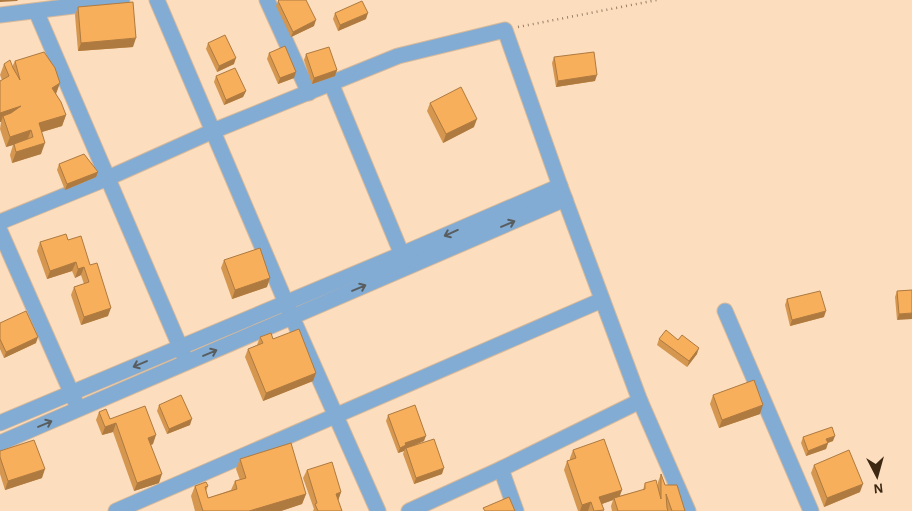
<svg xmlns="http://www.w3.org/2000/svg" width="912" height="511" font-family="'Alegreya Sans',sans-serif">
	<rect width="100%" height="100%" fill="#fcddbd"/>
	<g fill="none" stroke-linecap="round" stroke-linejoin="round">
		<defs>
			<g id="street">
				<polyline points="157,0 292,317 378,511"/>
				<polyline points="267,0 309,93"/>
				<polyline points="36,11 184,356"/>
				<polyline points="0,15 122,0"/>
				<polyline points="331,83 405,262"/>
				<polyline points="0,222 108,178 213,131 398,56 505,30 560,186 640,401 688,511"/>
				<polyline points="0,231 75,401"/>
				<polyline points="725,311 811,511"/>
				<polyline points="0,423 402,254 560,186"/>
				<polyline points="0,443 565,199"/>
				<polyline points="501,469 516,511"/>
				<polyline points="116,511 602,300"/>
				<polyline points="409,511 501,469 640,401"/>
			</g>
		</defs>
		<use href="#street" stroke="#d6b99b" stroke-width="17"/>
		<polyline stroke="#987f65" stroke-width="2.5" stroke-dasharray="1 4" stroke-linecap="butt" points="518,27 657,0"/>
		<use href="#street" stroke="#82acd3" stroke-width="15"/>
	</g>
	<g fill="#d5964f">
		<polygon points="278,1 314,26 291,37 276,6"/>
		<polygon points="78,7 133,47 78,51 75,15"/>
		<polygon points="335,13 366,19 338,31 333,19"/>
		<polygon points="208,43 234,64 217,72 206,49"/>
		<polygon points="269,53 294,78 278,84 267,59"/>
		<polygon points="306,54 337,70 335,76 312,84 304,60"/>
		<polygon points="554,57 595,81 556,87 552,63"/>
		<polygon points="15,61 56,94 66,115 62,126 42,132 41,154 12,163 10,155 13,145 6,147 0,129 1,122 0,122 0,81 2,80 0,75 4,64 12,67"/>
		<polygon points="216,76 246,91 243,97 224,105 214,82"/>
		<polygon points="430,103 474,127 443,143 427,111"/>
		<polygon points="59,164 98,172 96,177 65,190 57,170"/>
		<polygon points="68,240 90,265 108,316 81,325 71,295 74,287 84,284 81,275 75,278 72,271 47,279 37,251 40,242"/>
		<polygon points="224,260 267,287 232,299 221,268"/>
		<polygon points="912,290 897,320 895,297 897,291"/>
		<polygon points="787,299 824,317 790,326 785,305"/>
		<polygon points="0,323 36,343 4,358 0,349"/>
		<polygon points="260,337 273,339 316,373 313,381 263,401 245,357 248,349 257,345"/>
		<polygon points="659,339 697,354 687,367 657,345"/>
		<polygon points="713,395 760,414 719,428 710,404"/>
		<polygon points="159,405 190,425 167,434 157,411"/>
		<polygon points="99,412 153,444 151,445 159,483 134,491 113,432 102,435 96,420"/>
		<polygon points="388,415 424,441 408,448 442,474 414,484 403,454 405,448 404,451 398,453 386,421"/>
		<polygon points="803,437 833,441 828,443 826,449 806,456 801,443"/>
		<polygon points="573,450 622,490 619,496 643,490 645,483 658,488 658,482 661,474 665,485 685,511 612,511 611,506 613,500 602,504 604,511 578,511 564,470 567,461 570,460 570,458"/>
		<polygon points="0,451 42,478 5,490 0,474"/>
		<polygon points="240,459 306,494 302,504 281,511 195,511 191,496 195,486 208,486 206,491 208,498 231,490 235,481 240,480 236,469"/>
		<polygon points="814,465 860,492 824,507 811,473"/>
		<polygon points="307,470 341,492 338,500 342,511 313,511 314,509 303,478"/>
	</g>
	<g fill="#ae7a40">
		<polygon points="0,0 18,0 17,1 0,2"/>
		<polygon points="368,13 366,19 338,31 340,25"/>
		<polygon points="316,20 314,26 291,37 293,32"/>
		<polygon points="136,38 133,47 78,51 81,43"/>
		<polygon points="236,58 234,64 217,72 219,66"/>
		<polygon points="337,70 335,76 312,84 314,78"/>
		<polygon points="296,72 294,78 278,84 280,78"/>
		<polygon points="597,75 595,81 556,87 558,81"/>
		<polygon points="60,83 56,94 48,99 52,88"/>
		<polygon points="246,91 243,97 224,105 226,100"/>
		<polygon points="21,106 5,121 3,116 1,122 0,122 0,113"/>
		<polygon points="66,115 62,126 35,134 39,123"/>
		<polygon points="477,119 474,127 443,143 446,134"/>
		<polygon points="31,130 27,141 6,147 10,137"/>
		<polygon points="45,143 41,154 12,163 16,152"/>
		<polygon points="98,172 96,177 65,190 67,184"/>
		<polygon points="76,262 72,271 47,279 50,271"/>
		<polygon points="84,267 81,275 75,278 78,269"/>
		<polygon points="270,278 267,287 232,299 235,290"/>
		<polygon points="111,308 108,316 81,325 84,317"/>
		<polygon points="826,311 824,317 790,326 792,320"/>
		<polygon points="912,313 912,319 897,320 899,314"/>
		<polygon points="38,337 36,343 4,358 6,352"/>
		<polygon points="699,348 697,354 687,367 689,361"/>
		<polygon points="316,373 313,381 263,401 266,393"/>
		<polygon points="763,405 760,414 719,428 722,420"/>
		<polygon points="192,419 190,425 167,434 169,429"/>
		<polygon points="116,423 113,432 102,435 105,427"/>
		<polygon points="156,435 153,444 145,447 148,438"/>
		<polygon points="426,436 424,441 405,449 404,451 398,453 400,448 405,443"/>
		<polygon points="835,436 833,441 824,444 826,439"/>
		<polygon points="828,443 826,449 806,456 808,451"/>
		<polygon points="444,468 442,474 414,484 416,478"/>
		<polygon points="45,469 42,478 5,490 8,481"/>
		<polygon points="162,474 159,483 134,491 137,483"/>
		<polygon points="863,484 860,492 824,507 827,498"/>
		<polygon points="622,490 619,498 614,498 613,500 596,506 599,497"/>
		<polygon points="341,492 338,501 336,494"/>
		<polygon points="306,494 302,504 281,511 249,511"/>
		<polygon points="591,502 588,511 580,511 582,505"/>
	</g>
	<g fill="#f8af5c" stroke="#ae7a40">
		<polygon points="279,0 306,0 316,20 293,32 278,1"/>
		<polygon points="362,1 368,13 340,25 335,13"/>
		<polygon points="133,2 136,38 81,43 78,7"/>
		<polygon points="225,35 236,58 219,66 208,43"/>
		<polygon points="285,46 296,72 280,78 269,53"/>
		<polygon points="329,47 337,70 314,78 306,54"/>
		<polygon points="44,52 55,68 60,83 52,88 61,102 66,115 39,123 45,143 16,152 14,144 33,137 31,130 10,137 3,116 11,113 21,106 0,113 0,81 9,76 4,64 10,60 13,68 20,80 15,61"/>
		<polygon points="594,52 597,75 558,81 554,57"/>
		<polygon points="235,68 246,91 226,100 216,76"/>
		<polygon points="461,87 477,119 446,134 430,103"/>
		<polygon points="84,154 98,172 67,184 59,164"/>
		<polygon points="66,234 68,240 81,236 90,265 97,263 111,308 84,317 74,287 89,282 84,267 78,269 76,262 50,271 40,242"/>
		<polygon points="260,248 270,278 235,290 224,260"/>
		<polygon points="912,290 912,313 899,314 897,291"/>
		<polygon points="820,291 826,311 792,320 787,299"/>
		<polygon points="26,311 38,337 6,352 0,339 0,323"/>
		<polygon points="299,329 316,373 266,393 248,349 263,343 260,337 271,333 273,339"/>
		<polygon points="666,330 678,340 682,335 699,348 689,361 659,339"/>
		<polygon points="754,380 763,405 722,420 713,395"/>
		<polygon points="181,395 192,419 169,429 159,405"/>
		<polygon points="415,405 426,436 405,443 406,445 400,448 388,415"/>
		<polygon points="145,406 156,435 148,438 162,474 137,483 116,423 105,427 99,412 106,409 110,419"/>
		<polygon points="832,427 835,436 826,439 828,443 808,451 803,437"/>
		<polygon points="434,439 444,468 416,478 406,448"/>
		<polygon points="604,439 622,490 599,497 604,510 594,511 591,502 582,505 567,461 576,458 573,450"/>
		<polygon points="34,440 45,469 8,481 0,457 0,451"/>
		<polygon points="291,443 306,494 249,511 203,511 195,486 206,482 208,486 205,487 208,498 237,489 235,481 246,478 240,459"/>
		<polygon points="849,450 863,484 827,498 814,465"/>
		<polygon points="332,462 341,492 336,494 342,511 318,511 315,504 317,503 307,470"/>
		<polygon points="661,474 665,485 677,485 685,511 672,511 666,494 667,508 668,511 618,511 614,498 645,489 645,483 656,480 661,499"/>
		<polygon points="509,497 515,511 485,511 483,508"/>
	</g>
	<defs><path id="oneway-shaft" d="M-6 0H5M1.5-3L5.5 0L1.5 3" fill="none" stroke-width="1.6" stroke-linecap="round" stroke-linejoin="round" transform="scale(1.25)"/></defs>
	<g stroke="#585d60">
		<use href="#oneway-shaft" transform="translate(508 224) rotate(-23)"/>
		<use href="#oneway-shaft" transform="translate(451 233) rotate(156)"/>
		<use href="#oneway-shaft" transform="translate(359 288) rotate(-23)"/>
		<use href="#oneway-shaft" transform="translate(210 353) rotate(-23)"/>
		<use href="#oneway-shaft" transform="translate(140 364) rotate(157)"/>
		<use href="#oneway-shaft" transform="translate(45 424) rotate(-23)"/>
	</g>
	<g transform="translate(877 476) rotate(174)" stroke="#fcddbd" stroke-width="4" paint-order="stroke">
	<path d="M0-4L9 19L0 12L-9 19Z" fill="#3c2813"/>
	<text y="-8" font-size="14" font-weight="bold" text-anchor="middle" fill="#3c2813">N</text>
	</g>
</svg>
